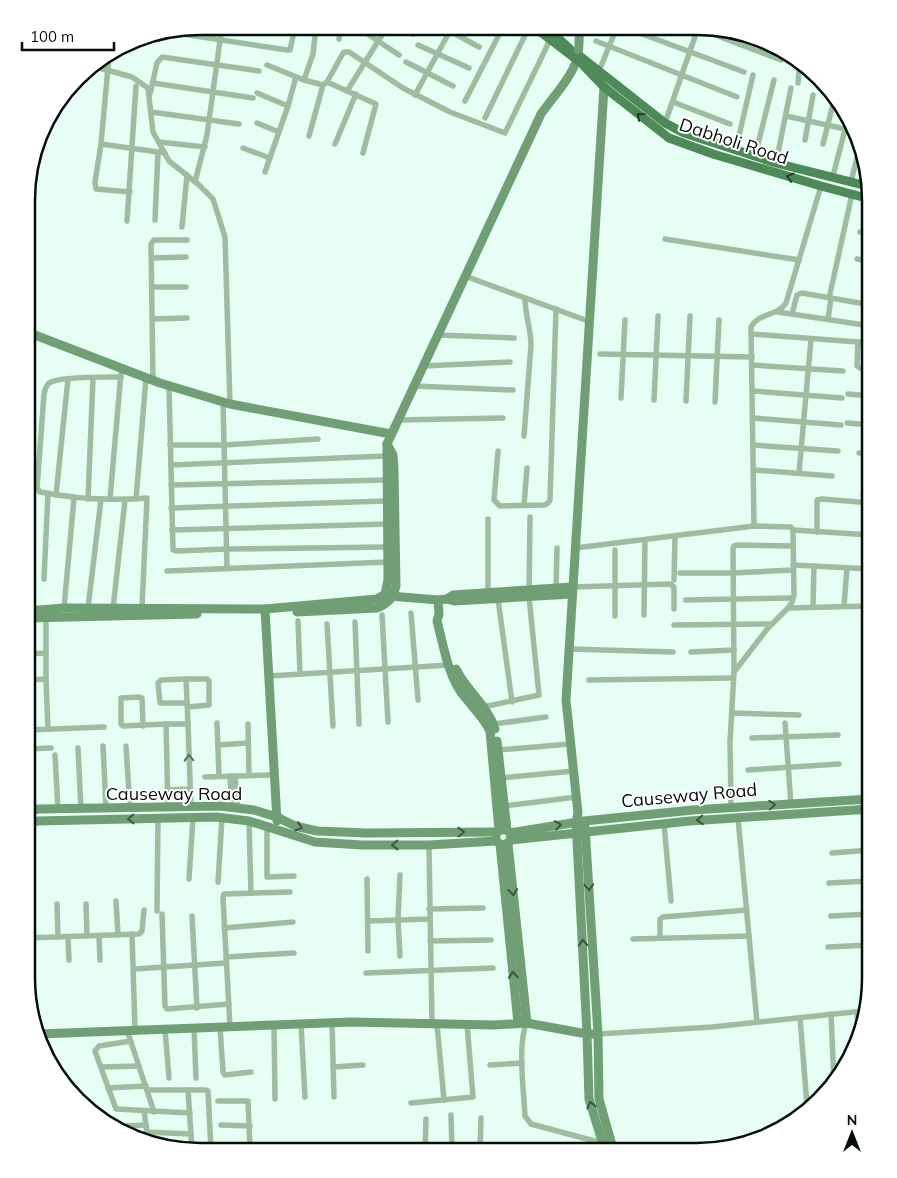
<svg xmlns="http://www.w3.org/2000/svg" width="897" height="1178" font-family="Mulish,sans-serif">
	<rect width="100%" height="100%" fill="#e6fef3"/>
	<g fill="none" stroke-linecap="round" stroke-linejoin="round">
		<g stroke="#9dbda0" stroke-width="5.5">
			<polyline points="357,27 399,55"/>
			<polyline points="400,27 413,34"/>
			<polyline points="439,27 450,31 479,47"/>
			<polyline points="626,28 744,72"/>
			<polyline points="697,28 781,60"/>
			<polyline points="169,32 287,50 290,50 295,27"/>
			<polyline points="339,39 341,27"/>
			<polyline points="596,41 737,97"/>
			<polyline points="418,45 469,68"/>
			<polyline points="124,47 130,48"/>
			<polyline points="109,56 101,144 165,153"/>
			<polyline points="406,62 453,86"/>
			<polyline points="267,65 304,80 323,85 327,82 342,55 344,52 349,52 403,88 450,112 505,133 550,40"/>
			<polyline points="92,66 132,77 148,88 153,132 169,161 199,185 213,199 225,237 230,404"/>
			<polyline points="599,71 617,27"/>
			<polyline points="304,80 313,54 316,27"/>
			<polyline points="327,82 376,104 363,153"/>
			<polyline points="153,83 253,98"/>
			<polyline points="798,83 800,61"/>
			<polyline points="347,91 387,27"/>
			<polyline points="257,93 288,106"/>
			<polyline points="150,94 157,63 162,57 259,71"/>
			<polyline points="415,95 452,27"/>
			<polyline points="465,101 503,27"/>
			<polyline points="673,102 730,124"/>
			<polyline points="151,112 239,124"/>
			<polyline points="786,116 845,129"/>
			<polyline points="485,118 529,27"/>
			<polyline points="257,123 279,132"/>
			<polyline points="665,123 698,28"/>
			<polyline points="309,136 323,85"/>
			<polyline points="805,140 813,95"/>
			<polyline points="159,142 205,147"/>
			<polyline points="101,144 95,182 96,189 130,192"/>
			<polyline points="335,144 356,94"/>
			<polyline points="823,144 834,100"/>
			<polyline points="243,148 270,158"/>
			<polyline points="736,149 753,75"/>
			<polyline points="755,156 774,80"/>
			<polyline points="776,163 791,88"/>
			<polyline points="265,172 288,106 296,77"/>
			<polyline points="833,176 848,118"/>
			<polyline points="851,181 859,151"/>
			<polyline points="195,182 207,135 222,26"/>
			<polyline points="155,220 158,152"/>
			<polyline points="127,221 136,86"/>
			<polyline points="182,227 187,175"/>
			<polyline points="860,232 871,234"/>
			<polyline points="665,239 799,260"/>
			<polyline points="152,258 186,257"/>
			<polyline points="857,259 871,262"/>
			<polyline points="465,276 588,321"/>
			<polyline points="152,287 186,287"/>
			<polyline points="830,294 852,194"/>
			<polyline points="778,312 871,326"/>
			<polyline points="792,314 797,295 802,293 871,305"/>
			<polyline points="152,319 187,318"/>
			<polyline points="828,319 831,298"/>
			<polyline points="751,334 871,343"/>
			<polyline points="438,335 514,338"/>
			<polyline points="858,342 857,366 860,368 871,369"/>
			<polyline points="600,354 752,357"/>
			<polyline points="752,365 843,371"/>
			<polyline points="423,366 510,362"/>
			<path d="M 121,377 C 107,377 59,376 49,383 C 46,386 45,389 44,394 L 37,488 L 40,492 C 76,499 111,501 147,498 L 142,608"/>
			<polyline points="153,380 151,244 154,240 187,240"/>
			<polyline points="169,386 173,550 177,551 227,549 388,547"/>
			<polyline points="414,386 513,390"/>
			<polyline points="753,391 842,398"/>
			<polyline points="848,394 871,396"/>
			<polyline points="621,398 625,320"/>
			<polyline points="654,400 658,316"/>
			<polyline points="686,401 690,316"/>
			<polyline points="223,402 227,568"/>
			<polyline points="715,402 719,320"/>
			<polyline points="753,418 841,425"/>
			<polyline points="398,420 503,418"/>
			<polyline points="847,423 871,425"/>
			<path d="M 524,436 L 531,345 C 531,328 525,315 525,298"/>
			<polyline points="170,445 224,445 318,439"/>
			<polyline points="753,445 838,451"/>
			<polyline points="498,451 494,500 500,506 545,505 548,503 550,500 556,309"/>
			<polyline points="859,453 871,454"/>
			<polyline points="171,465 386,456"/>
			<polyline points="754,470 832,476"/>
			<polyline points="799,473 811,339"/>
			<polyline points="171,485 387,480"/>
			<polyline points="56,495 68,379"/>
			<polyline points="863,495 871,495"/>
			<polyline points="88,499 93,378"/>
			<polyline points="110,499 121,373"/>
			<polyline points="136,499 146,378"/>
			<polyline points="524,505 527,468"/>
			<polyline points="171,508 387,501"/>
			<path d="M 754,526 L 751,327 C 759,312 777,317 786,303 L 821,186"/>
			<polyline points="172,530 388,524"/>
			<polyline points="793,530 871,535"/>
			<polyline points="817,532 817,500 822,499 871,503"/>
			<polyline points="575,548 754,526 791,527 793,530 794,595 792,602 788,608 768,628 734,672 730,742 731,807"/>
			<polyline points="615,550 615,616"/>
			<polyline points="793,565 871,569"/>
			<polyline points="167,571 388,562"/>
			<polyline points="680,573 733,573 793,570"/>
			<polyline points="44,579 48,493"/>
			<polyline points="674,580 675,536"/>
			<polyline points="572,587 670,584 674,587 674,609"/>
			<polyline points="556,589 557,548"/>
			<polyline points="488,592 488,519"/>
			<polyline points="498,599 512,702"/>
			<polyline points="686,600 793,598"/>
			<polyline points="844,606 847,568"/>
			<polyline points="813,607 814,566"/>
			<polyline points="64,608 74,498"/>
			<polyline points="88,608 101,499"/>
			<polyline points="788,608 871,606"/>
			<polyline points="113,609 125,500"/>
			<polyline points="411,613 418,700"/>
			<polyline points="382,615 388,722"/>
			<polyline points="644,615 645,540"/>
			<polyline points="46,617 46,679 48,729"/>
			<polyline points="298,621 300,674"/>
			<polyline points="355,622 359,724"/>
			<polyline points="327,624 333,726"/>
			<polyline points="674,625 772,624"/>
			<polyline points="569,649 673,652"/>
			<polyline points="691,652 734,650"/>
			<polyline points="27,654 46,653"/>
			<polyline points="734,672 733,549 734,546 738,545 793,546"/>
			<polyline points="269,676 449,665"/>
			<polyline points="186,679 161,680 158,683 160,703 187,703"/>
			<polyline points="27,680 46,679"/>
			<polyline points="589,680 733,678"/>
			<polyline points="188,707 209,705 209,681 207,679 186,679 188,724"/>
			<polyline points="483,707 539,695 529,597 530,517"/>
			<polyline points="732,713 799,715"/>
			<polyline points="217,723 219,776"/>
			<polyline points="785,723 791,804"/>
			<polyline points="248,724 249,775"/>
			<polyline points="494,724 546,717"/>
			<polyline points="143,726 142,698 138,697 121,698 121,724 123,726 166,724"/>
			<polyline points="864,726 871,644"/>
			<polyline points="27,730 104,727"/>
			<polyline points="752,738 838,735"/>
			<polyline points="218,745 248,743"/>
			<polyline points="103,746 106,808"/>
			<polyline points="126,746 130,808"/>
			<polyline points="78,748 81,809"/>
			<polyline points="27,749 51,748"/>
			<polyline points="499,750 570,744"/>
			<polyline points="55,755 58,809"/>
			<polyline points="748,770 839,764"/>
			<polyline points="230,776 232,808"/>
			<polyline points="235,776 238,808"/>
			<polyline points="205,777 269,775"/>
			<polyline points="501,778 574,771"/>
			<polyline points="27,785 32,785"/>
			<polyline points="167,790 190,789"/>
			<polyline points="504,806 577,797"/>
			<polyline points="168,807 166,724 188,724 191,807"/>
			<polyline points="738,818 757,1022"/>
			<polyline points="249,821 251,893"/>
			<polyline points="664,824 671,901"/>
			<polyline points="267,827 267,877 294,876"/>
			<polyline points="429,845 432,1024"/>
			<polyline points="832,853 870,850"/>
			<polyline points="400,875 398,920 400,956"/>
			<polyline points="189,879 193,818"/>
			<polyline points="367,879 368,951"/>
			<polyline points="218,882 222,818"/>
			<polyline points="829,883 870,881"/>
			<polyline points="116,901 118,935"/>
			<polyline points="57,904 58,937"/>
			<polyline points="86,904 87,936"/>
			<polyline points="429,909 483,908"/>
			<polyline points="157,911 158,818"/>
			<polyline points="162,914 165,1006 167,1009 229,1004"/>
			<polyline points="192,916 197,1008"/>
			<polyline points="831,916 870,914"/>
			<polyline points="368,921 430,919"/>
			<polyline points="224,928 293,922"/>
			<polyline points="132,934 135,1030"/>
			<polyline points="99,936 100,960"/>
			<polyline points="68,937 69,960"/>
			<polyline points="26,938 139,934 142,931 144,910"/>
			<polyline points="660,938 660,919 663,917 747,910"/>
			<polyline points="633,939 749,936"/>
			<polyline points="430,941 491,940"/>
			<polyline points="828,947 870,945"/>
			<polyline points="226,957 294,953"/>
			<polyline points="134,969 226,963"/>
			<polyline points="366,973 493,968"/>
			<polyline points="857,1012 858,1026"/>
			<polyline points="831,1014 834,1081"/>
			<polyline points="800,1018 807,1105"/>
			<polyline points="332,1023 334,1097"/>
			<path d="M 527,1023 C 517,1041 524,1094 525,1116 L 531,1124 L 602,1143"/>
			<polyline points="301,1024 305,1097"/>
			<polyline points="437,1024 444,1100"/>
			<polyline points="274,1025 275,1099"/>
			<polyline points="220,1027 223,1072 225,1075 251,1072"/>
			<polyline points="230,1027 223,898 224,894 290,892"/>
			<polyline points="194,1028 196,1078"/>
			<polyline points="165,1029 169,1078"/>
			<polyline points="127,1030 154,1112"/>
			<polyline points="598,1034 712,1027 863,1011"/>
			<polyline points="131,1041 99,1046 95,1051 116,1109 190,1113"/>
			<polyline points="490,1065 522,1063"/>
			<polyline points="101,1067 139,1066"/>
			<polyline points="333,1067 363,1065"/>
			<polyline points="108,1088 146,1086"/>
			<polyline points="147,1090 206,1090 208,1091 211,1150"/>
			<polyline points="188,1090 192,1150"/>
			<polyline points="218,1101 248,1101 250,1150"/>
			<polyline points="411,1103 473,1097 467,1024"/>
			<polyline points="144,1111 148,1139"/>
			<polyline points="451,1115 452,1151"/>
			<polyline points="221,1125 250,1126"/>
			<polyline points="123,1130 125,1126 146,1125"/>
			<polyline points="147,1132 191,1134"/>
			<polyline points="425,1151 426,1119"/>
			<polyline points="480,1151 481,1118"/>
		</g>
		<g stroke="#709f76" stroke-width="9">
			<polyline points="604,87 566,700 578,813 576,822 587,1034 589,1099 605,1151"/>
			<polyline points="27,332 160,383 230,404 391,434"/>
			<polyline points="390,596 438,600 447,599 454,601 572,594"/>
			<polyline points="447,599 453,595 572,587"/>
			<path d="M 438,600 L 439,614 L 437,621 C 443,644 447,670 460,691 C 470,705 483,716 490,731 L 499,830"/>
			<polyline points="265,609 277,821"/>
			<path d="M 27,611 L 64,608 L 265,609 L 377,599 L 385,594 L 388,580 L 387,444 L 541,114 C 553,97 571,78 577,59 C 580,49 579,37 579,27"/>
			<path d="M 297,612 L 377,608 C 389,603 393,598 396,586 L 394,471 L 393,455 L 387,444"/>
			<polyline points="27,618 197,614"/>
			<path d="M 456,669 C 466,690 488,706 495,729"/>
			<polyline points="497,741 507,830"/>
			<polyline points="27,811 39,809 220,806 254,810 277,817 295,826 317,831 366,833 497,832"/>
			<polyline points="27,824 38,821 216,817 249,821 315,842 362,845 429,845 496,841 500,844 505,845 511,840 510,833 507,830 499,830 496,834 496,841"/>
			<polyline points="585,827 598,1034 599,1099 614,1152"/>
			<polyline points="510,833 584,821 693,810 870,799"/>
			<polyline points="511,840 690,821 870,809"/>
			<polyline points="500,844 518,1023"/>
			<polyline points="508,844 527,1023"/>
			<polyline points="39,1034 351,1022 494,1025 527,1023 587,1034 598,1034"/>
			<polyline points="44,1053 45,1055"/>
		</g>
		<g stroke="#4e8a58" stroke-width="9">
			<polyline points="534,27 581,63 604,87 669,138 713,154 821,186 870,199"/>
			<polyline points="546,27 570,49"/>
			<polyline points="581,57 665,123 684,133 776,163 867,186"/>
		</g>
	</g>
	<defs><path id="oneway-chevron" d="M-2-3.5L2.5 0L-2 3.5" fill="none" stroke-width="1.6" stroke-linecap="round" stroke-linejoin="round" transform="scale(1.25)"/></defs>
	<g stroke="#224029">
		<use href="#oneway-chevron" transform="translate(640 116) rotate(-141)"/>
		<use href="#oneway-chevron" transform="translate(790 177) rotate(-163)"/>
	</g>
	<use stroke="#596f5c" href="#oneway-chevron" transform="translate(189 758) rotate(-92)"/>
	<g stroke="#3a5740">
		<use href="#oneway-chevron" transform="translate(772 805) rotate(-4)"/>
		<use href="#oneway-chevron" transform="translate(131 819) rotate(179)"/>
		<use href="#oneway-chevron" transform="translate(700 820) rotate(176)"/>
		<use href="#oneway-chevron" transform="translate(558 825) rotate(-9)"/>
		<use href="#oneway-chevron" transform="translate(299 827) rotate(17)"/>
		<use href="#oneway-chevron" transform="translate(461 832) rotate(-1)"/>
		<use href="#oneway-chevron" transform="translate(395 845) rotate(179)"/>
		<use href="#oneway-chevron" transform="translate(589 887) rotate(86)"/>
		<use href="#oneway-chevron" transform="translate(513 892) rotate(84)"/>
		<use href="#oneway-chevron" transform="translate(583 943) rotate(-93)"/>
		<use href="#oneway-chevron" transform="translate(513 975) rotate(-97)"/>
		<use href="#oneway-chevron" transform="translate(591 1105) rotate(-104)"/>
	</g>
	<g text-anchor="middle" dominant-baseline="central" stroke-width="4" stroke-linejoin="round" paint-order="stroke">
		<g font-size="18" fill="#050f0a" stroke="#fff">
			<text transform="translate(734 141) rotate(18)">Dabholi Road</text>
			<text x="174" y="793">Causeway Road</text>
			<text transform="translate(689 795) rotate(-5)">Causeway Road</text>
		</g>
	</g>
	<path d="M0 0H897V1178H0ZM200 35H697A165 165 0 0 1 862 200V978A165 165 0 0 1 697 1143H200A165 165 0 0 1 35 978V200A165 165 0 0 1 200 35Z" fill="#fff" fill-rule="evenodd"/>
	<path fill="none" stroke="#050f0a" stroke-width="2.5" d="M200 35H697A165 165 0 0 1 862 200V978A165 165 0 0 1 697 1143H200A165 165 0 0 1 35 978V200A165 165 0 0 1 200 35Z"/>
	<g transform="translate(852 1133)" stroke="#ffffff" stroke-width="4" paint-order="stroke">
	<path d="M0-4L9 19L0 12L-9 19Z" fill="#050f0a"/>
	<text y="-8" font-size="14" font-weight="bold" text-anchor="middle" fill="#050f0a">N</text>
	</g>
	<path d="M22 42v8h92v-8" fill="none" stroke="#050f0a" stroke-width="2.5"/>
	<text x="30" y="42" font-size="15" fill="#050f0a" stroke="#ffffff" stroke-width="4" paint-order="stroke">100 m</text>
</svg>
